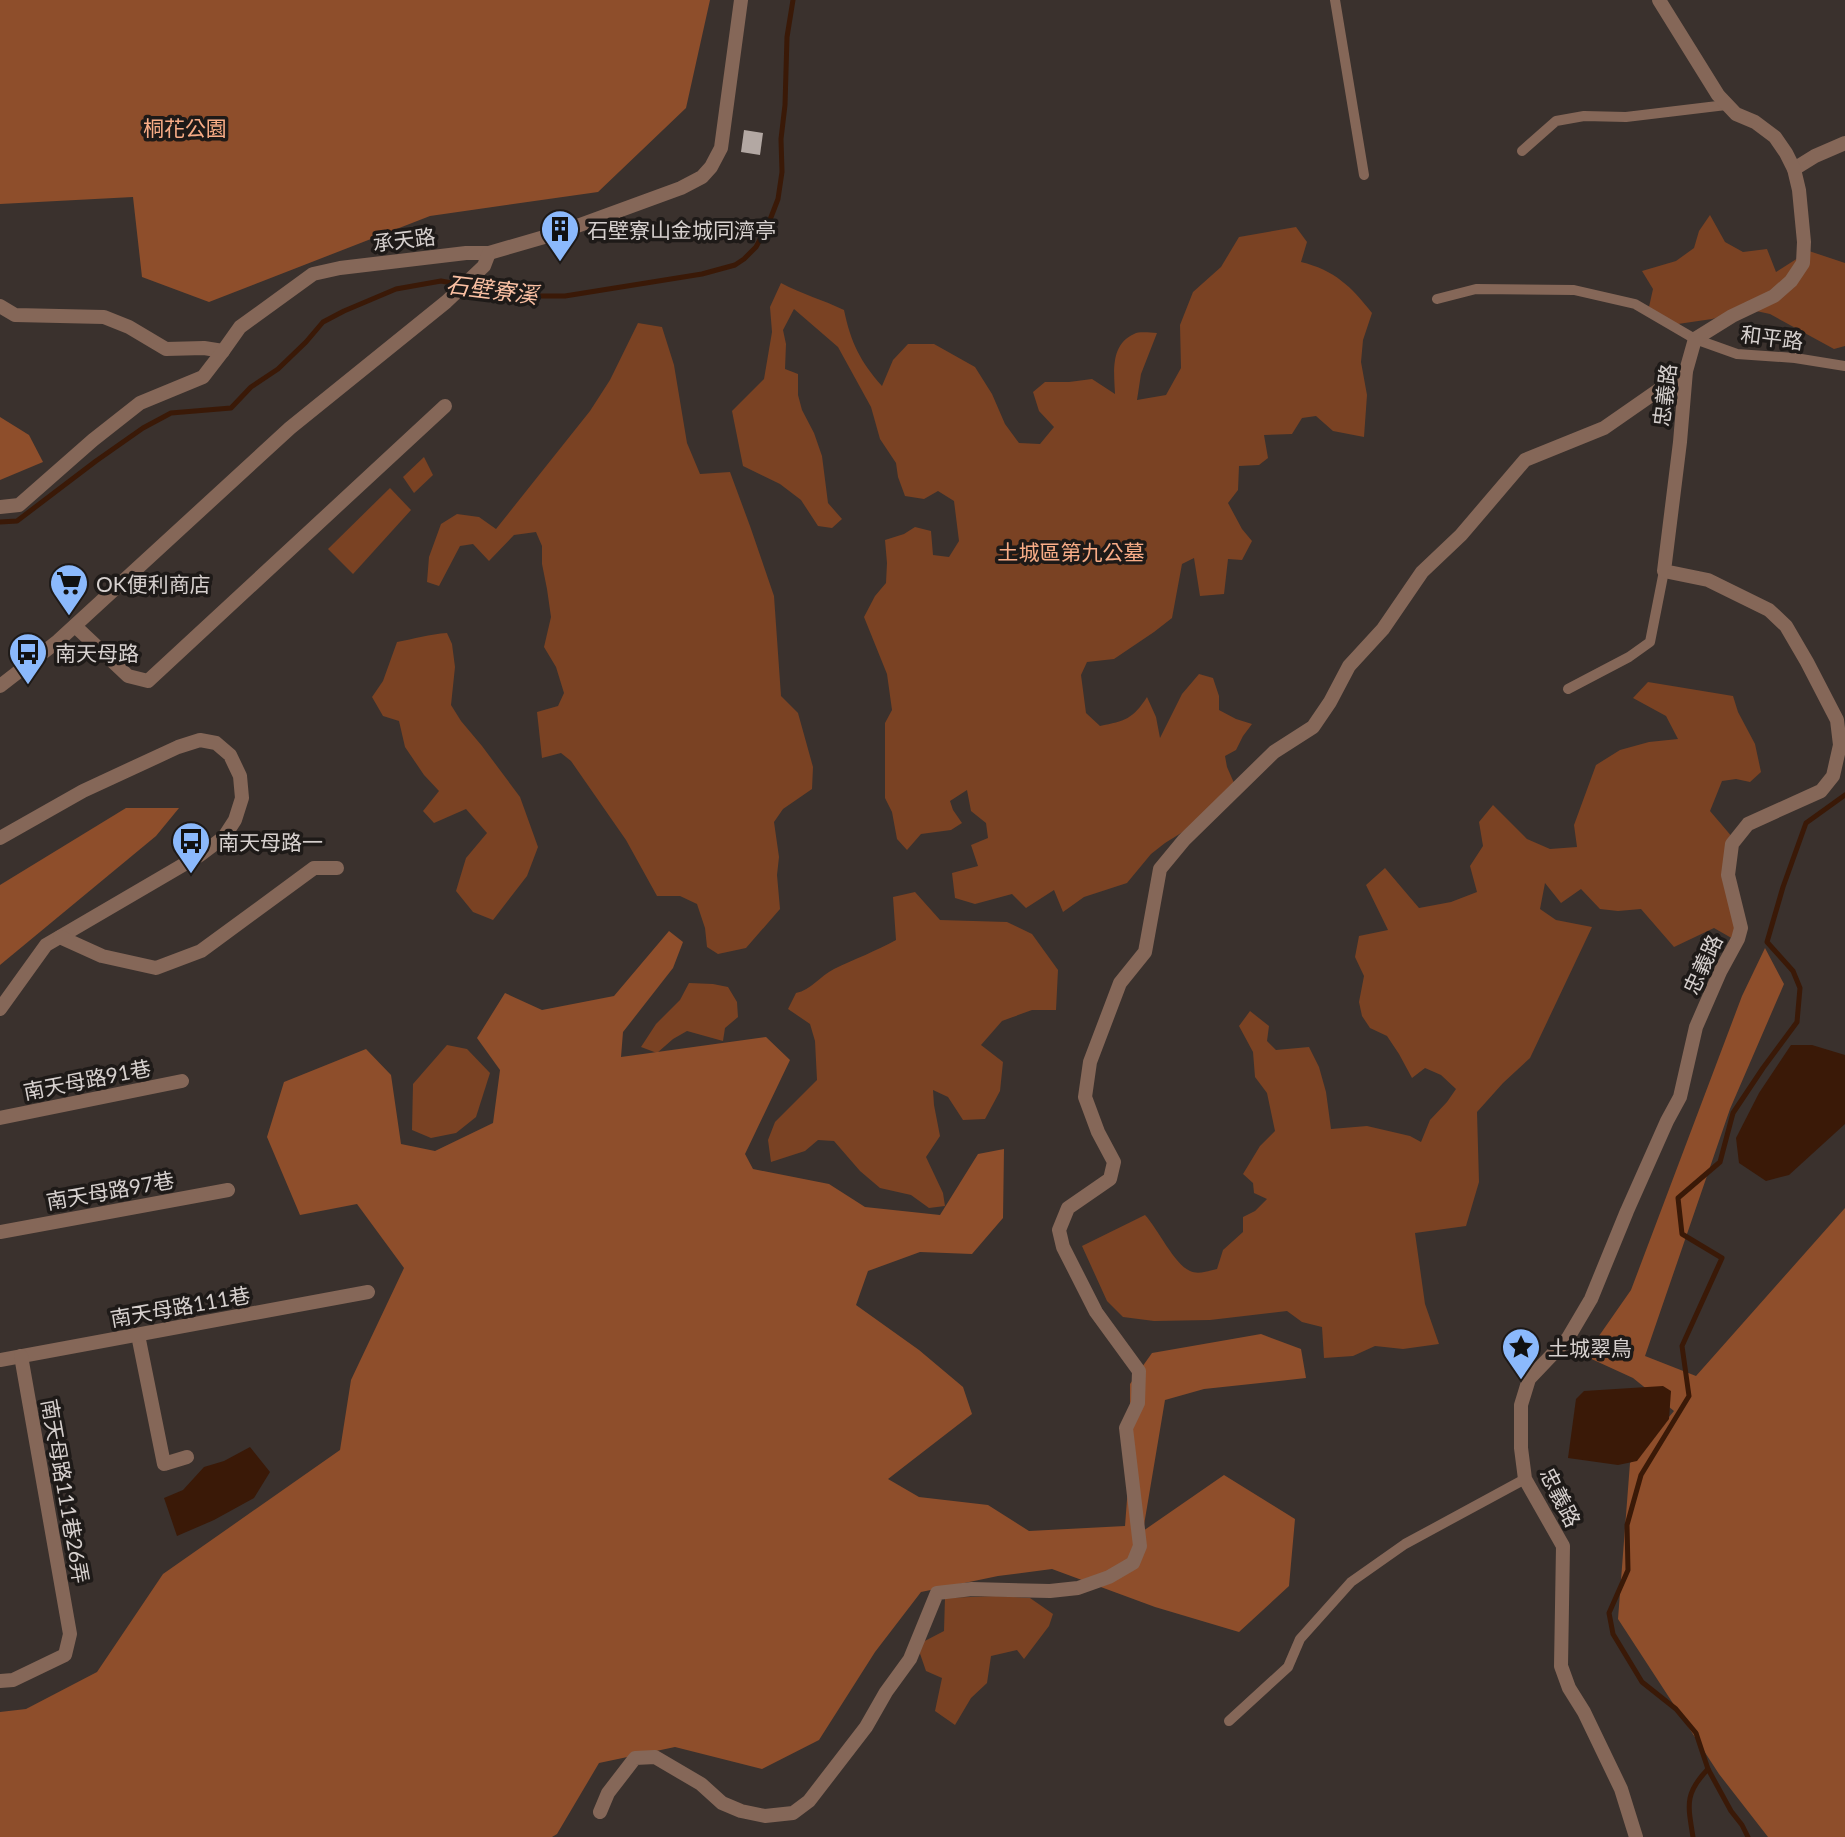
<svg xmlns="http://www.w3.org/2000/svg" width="1845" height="1837" font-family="Lato,'Noto Sans TC',sans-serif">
	<rect width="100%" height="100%" fill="#3a312d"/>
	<g fill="#7a4223">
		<polygon points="1710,215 1725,242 1743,252 1767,249 1776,272 1809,251 1845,263 1845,346 1834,349 1770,314 1747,309 1712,319 1671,325 1647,316 1653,289 1642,271 1676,261 1694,248 1699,231"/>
		<path d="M 1296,227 L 1307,242 L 1301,262 C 1334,270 1351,286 1372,313 L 1363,340 L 1361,362 L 1367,395 L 1364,437 L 1333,431 L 1316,416 L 1302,418 L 1292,434 L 1264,435 L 1268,458 L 1259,465 L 1239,466 L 1238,490 L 1228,503 L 1242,529 L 1252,541 L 1242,560 L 1228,559 L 1224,594 L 1200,596 L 1194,558 L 1182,564 L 1172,618 L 1154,632 L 1114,659 L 1087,662 L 1081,675 L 1086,713 L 1100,726 C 1125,721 1133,719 1147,697 L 1156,717 L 1160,738 L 1182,694 L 1199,674 L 1213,678 L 1219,696 L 1219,710 L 1236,719 L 1252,724 L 1243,736 L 1236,750 L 1225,756 L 1227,767 L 1234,783 L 1186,830 L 1165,843 L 1151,854 L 1127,883 L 1084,897 L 1063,912 L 1054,890 L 1026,908 L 1012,894 L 975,904 L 955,898 L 952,873 L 978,866 L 971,845 L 988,838 L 986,823 L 971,811 L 967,790 L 950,801 L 953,810 L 962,823 L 951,830 L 921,834 L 907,850 L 897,839 L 892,812 L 885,798 L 885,723 L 892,710 L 887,674 L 864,617 L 875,596 L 886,583 L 887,563 L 885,540 L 904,534 L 915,527 L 931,531 L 933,555 L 949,557 L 959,541 L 954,501 L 938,491 L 924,499 L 905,496 L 898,477 L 896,463 L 880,439 L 871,407 L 838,347 L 794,309 L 783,330 L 786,344 L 785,369 L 798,374 L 798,395 L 802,410 L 814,433 L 822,456 L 828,503 L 842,519 L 832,528 L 818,526 L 801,500 L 780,484 L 743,466 L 732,411 L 764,379 L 772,332 L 770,307 L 781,283 C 802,294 823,300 844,310 C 851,343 860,361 882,386 L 893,360 L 908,344 L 934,344 L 975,367 L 992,394 L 1005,424 L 1019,443 L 1040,444 L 1054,427 L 1039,411 L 1033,392 L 1045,382 L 1069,382 L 1092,379 L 1115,394 C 1114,372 1110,345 1134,334 C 1140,331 1150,333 1157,333 L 1141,374 L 1137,400 L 1166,395 L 1181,368 L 1180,325 L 1193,292 L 1221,267 L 1239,237 Z"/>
		<polygon points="638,323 662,327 674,365 687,443 700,474 730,472 750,526 774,596 781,696 798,713 813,767 812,789 783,809 774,822 779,857 777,875 780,909 746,948 718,954 707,947 705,928 697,904 680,896 657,896 626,840 571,761 561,753 542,758 537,712 558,706 564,693 556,667 544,647 551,617 547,589 542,564 542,546 536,532 514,535 489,561 473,544 460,546 439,586 427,582 429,557 441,524 457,514 479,517 496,529 590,411 610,380"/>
		<polygon points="424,457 433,475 414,493 403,477"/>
		<polygon points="390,488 411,510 353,574 328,549"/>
		<path d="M 447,633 L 452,644 L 455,667 L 451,705 L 461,721 L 482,746 L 520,797 L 538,847 L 527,876 L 493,920 L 473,912 L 456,891 L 466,858 L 487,833 L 466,809 L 434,823 L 423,811 L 439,791 L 424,775 L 405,747 L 399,721 L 383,716 L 372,697 L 383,681 L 397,642 C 414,639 430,634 447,633 Z"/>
		<path d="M 1648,682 L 1733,696 L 1738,712 L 1755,744 L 1761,772 L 1750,782 L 1736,779 L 1722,781 L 1710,811 L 1733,838 L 1728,875 L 1738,889 L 1735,940 L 1714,928 L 1674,947 L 1641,909 L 1618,911 L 1600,909 L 1581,889 L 1561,903 L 1545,883 L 1540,909 L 1556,920 L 1592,927 L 1530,1058 L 1503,1083 L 1477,1112 L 1479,1182 L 1466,1226 L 1415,1233 L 1425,1304 L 1439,1344 L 1403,1349 L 1375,1346 L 1353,1356 L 1324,1358 L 1322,1327 L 1302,1322 L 1287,1311 L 1210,1320 L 1154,1321 L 1123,1317 L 1107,1301 L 1082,1246 L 1145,1215 C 1158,1229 1174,1264 1190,1271 C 1198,1275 1208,1271 1217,1269 L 1223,1250 L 1243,1232 L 1243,1217 L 1255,1211 L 1267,1199 L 1254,1193 L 1253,1183 L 1243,1174 L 1260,1146 L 1275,1131 L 1267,1093 L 1255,1077 L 1253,1052 L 1239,1026 L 1250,1011 L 1269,1026 L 1267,1041 L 1276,1050 L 1309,1047 L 1319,1067 L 1326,1092 L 1331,1129 L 1367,1126 L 1410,1136 L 1421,1142 L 1430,1120 L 1447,1102 L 1456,1089 L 1441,1075 L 1425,1068 L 1412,1078 L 1399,1054 L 1387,1036 L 1370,1028 L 1362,1016 L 1359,1002 L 1364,976 L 1355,957 L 1359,936 L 1388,930 L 1366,885 L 1385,868 L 1419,908 L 1451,902 L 1477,892 L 1470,866 L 1483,846 L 1479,822 L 1493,805 L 1527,839 L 1550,849 L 1577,847 L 1574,825 L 1596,765 L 1620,750 L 1649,742 L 1678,739 L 1666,716 L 1633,698 Z"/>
		<path d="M 915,892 L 940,920 L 1007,922 L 1032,934 L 1058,970 L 1056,1010 L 1032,1010 L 1002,1021 L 981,1045 L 1003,1062 L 1000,1091 L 985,1119 L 963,1120 L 948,1097 L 933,1090 L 934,1105 L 940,1136 L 926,1157 L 943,1193 L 945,1206 L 929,1208 L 911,1195 L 880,1188 L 860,1171 L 834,1141 L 818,1140 L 805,1151 L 771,1162 L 768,1140 L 775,1122 L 817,1080 L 815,1041 L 810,1024 L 788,1009 L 796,993 C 811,990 820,976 834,969 C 855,959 876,951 896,940 L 893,897 Z"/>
		<polygon points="689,983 713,984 728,987 737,1002 738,1017 725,1028 723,1041 687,1031 673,1039 657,1053 641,1047 656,1024 680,1000"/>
		<polygon points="447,1045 467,1049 490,1073 476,1117 456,1133 431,1138 412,1130 413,1084"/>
		<polygon points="996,1596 1030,1598 1053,1614 1049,1626 1024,1659 1017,1650 991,1656 987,1683 971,1698 955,1725 935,1711 942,1678 926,1671 917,1645 944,1631 945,1598"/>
	</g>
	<g fill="#8e4e2b">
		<polygon points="0,0 710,0 686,108 598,192 430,216 209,302 142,277 133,197 0,204"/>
		<polygon points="0,417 29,435 43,462 0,480"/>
		<polygon points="126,808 179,808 156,836 0,965 0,885"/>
		<polygon points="669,931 683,942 673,968 623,1032 621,1057 766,1037 790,1060 745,1154 753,1169 829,1184 865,1207 940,1215 978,1154 1004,1149 1003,1218 972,1254 920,1252 868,1271 856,1305 919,1350 963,1387 972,1414 888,1479 919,1497 988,1505 1029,1531 1125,1526 1130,1460 1130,1384 1152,1353 1261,1334 1301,1349 1306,1378 1204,1389 1165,1400 1143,1531 1224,1475 1295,1519 1289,1586 1239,1632 1155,1607 1052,1569 998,1576 921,1592 875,1652 819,1740 762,1769 675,1747 599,1763 557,1834 552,1837 0,1837 0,1712 26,1709 97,1672 163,1574 340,1450 351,1380 404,1268 357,1204 300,1215 267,1137 284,1082 366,1049 391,1075 401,1144 435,1151 493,1123 500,1070 477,1038 505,993 542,1010 614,996"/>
		<polygon points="1765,948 1784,984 1730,1109 1645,1356 1696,1376 1845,1208 1845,1837 1768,1837 1719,1774 1618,1619 1630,1463 1674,1411 1633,1378 1585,1356 1631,1290 1742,996"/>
	</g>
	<g fill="#3a1907">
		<polygon points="1791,1045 1812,1045 1845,1055 1845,1124 1789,1175 1766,1181 1739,1163 1736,1138 1759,1093"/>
		<polygon points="1663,1386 1671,1391 1669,1419 1637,1461 1618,1465 1568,1458 1576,1399 1584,1391"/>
		<polygon points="250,1447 270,1472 254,1498 214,1520 177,1536 164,1498 183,1490 204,1467 224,1461"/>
	</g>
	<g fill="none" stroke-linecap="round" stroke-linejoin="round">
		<g stroke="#3a1907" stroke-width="5">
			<polyline points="0,522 17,521 96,461 143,428 171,413 231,408 251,387 278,369 306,342 323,322 344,311 396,289 441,281 523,296 565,296 702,274 735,265 744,259 756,247 768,225 778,199 782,172 781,139 785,105 787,37 793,0"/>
			<polyline points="1708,1769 1731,1811 1742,1825 1748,1837"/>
			<path d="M 1693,1837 C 1688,1805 1684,1794 1708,1769 L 1696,1733 L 1676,1709 L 1642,1682 L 1613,1634 L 1609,1613 L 1628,1570 L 1627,1525 L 1641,1475 L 1689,1396 L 1682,1346 L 1722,1258 L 1682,1234 L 1678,1198 L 1720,1162 L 1733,1113 L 1763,1068 L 1797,1022 L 1800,988 L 1793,971 L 1767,942 L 1783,887 L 1806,823 L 1845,795"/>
		</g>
	</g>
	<polygon fill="#b3a8a3" points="744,130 763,133 760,155 741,152"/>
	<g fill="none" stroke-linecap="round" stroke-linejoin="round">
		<g stroke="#856758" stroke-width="10">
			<polyline points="1335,0 1364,175"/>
			<polyline points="1522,151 1556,121 1584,116 1626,117 1726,105"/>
			<polyline points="1437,299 1476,289 1574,290 1635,304 1695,339 1737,354 1795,358 1845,366"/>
			<polyline points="1568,689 1629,657 1650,642 1664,571"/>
			<polyline points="1229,1721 1288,1667 1300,1639 1351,1582 1405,1544 1525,1479"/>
		</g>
		<g stroke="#856758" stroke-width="14">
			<polyline points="1794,169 1815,156 1845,143"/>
			<polyline points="0,306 15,315 104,317 129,327 166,349 204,348 223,351"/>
			<polyline points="0,507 19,505 93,440 140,403 203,377 223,351 240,327 313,274 340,268 466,253 489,253 558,233 681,188 702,177 711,167 721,148 741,0"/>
			<polyline points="75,626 128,676 148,681 445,406"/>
			<polyline points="0,686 58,641 290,428 446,302 484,266 489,253"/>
			<polyline points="0,838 83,791 178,747 200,740 216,743 230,755 240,776 242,798 235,820 224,837 200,855 46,945 0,1009"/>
			<polyline points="60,937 102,956 156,968 201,951 314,868 337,868"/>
			<polyline points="0,1118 182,1081"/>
			<polyline points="0,1232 228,1190"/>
			<polyline points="138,1335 164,1464 187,1457"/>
			<polyline points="0,1360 368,1292"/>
			<polyline points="0,1681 13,1680 65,1655 70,1634 21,1356"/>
			<polyline points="600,1812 608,1793 635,1758 655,1757 701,1784 722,1803 741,1811 765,1816 793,1813 809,1801 866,1727 886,1692 910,1659 937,1593 972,1589 1050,1591 1078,1588 1109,1577 1133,1563 1140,1546 1126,1428 1138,1403 1139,1371 1096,1312 1063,1247 1059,1230 1068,1208 1110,1179 1114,1162 1098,1132 1085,1097 1090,1062 1120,983 1145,952 1160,869 1184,840 1274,752 1313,727 1330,702 1349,666 1383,629 1422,572 1461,535 1525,460 1604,428 1686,371"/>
			<polyline points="1636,1837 1621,1789 1584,1712 1569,1688 1561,1666 1563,1546 1525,1479 1521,1448 1521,1405 1529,1379 1568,1338 1591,1299 1627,1211 1667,1121 1680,1097 1696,1027 1720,972 1738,939 1741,928 1728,875 1732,844 1748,824 1821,791 1833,776 1840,745 1837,720 1807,662 1786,626 1769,610 1708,580 1664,571 1680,442 1686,371 1695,339 1732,316 1774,296 1791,281 1803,263 1804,242 1799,190 1794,169 1786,153 1775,137 1755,122 1736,114 1718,95 1659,0"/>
		</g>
	</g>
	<defs>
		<symbol id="building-pin" viewBox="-11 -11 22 30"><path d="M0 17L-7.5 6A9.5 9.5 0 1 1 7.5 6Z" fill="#8bb9fc" stroke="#1e1a18"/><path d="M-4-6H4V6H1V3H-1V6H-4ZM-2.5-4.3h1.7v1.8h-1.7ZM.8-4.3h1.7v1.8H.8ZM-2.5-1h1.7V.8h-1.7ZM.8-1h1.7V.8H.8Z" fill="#111"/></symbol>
		<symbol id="supermarket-pin" viewBox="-11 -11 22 30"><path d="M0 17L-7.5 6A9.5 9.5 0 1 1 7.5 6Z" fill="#8bb9fc" stroke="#1e1a18"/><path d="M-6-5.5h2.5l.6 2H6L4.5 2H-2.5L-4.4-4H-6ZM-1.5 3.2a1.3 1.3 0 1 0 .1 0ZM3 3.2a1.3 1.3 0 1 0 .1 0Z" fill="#111"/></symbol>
		<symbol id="bus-pin" viewBox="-11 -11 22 30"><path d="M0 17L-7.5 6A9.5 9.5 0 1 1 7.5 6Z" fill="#8bb9fc" stroke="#1e1a18"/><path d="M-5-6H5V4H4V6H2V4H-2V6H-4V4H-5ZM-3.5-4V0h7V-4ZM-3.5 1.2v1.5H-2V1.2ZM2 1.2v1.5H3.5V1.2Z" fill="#111"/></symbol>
		<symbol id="sight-pin" viewBox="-11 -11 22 30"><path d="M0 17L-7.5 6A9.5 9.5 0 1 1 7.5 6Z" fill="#8bb9fc" stroke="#1e1a18"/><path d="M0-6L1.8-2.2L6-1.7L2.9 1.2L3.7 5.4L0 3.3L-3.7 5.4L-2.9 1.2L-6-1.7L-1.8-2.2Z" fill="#111"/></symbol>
	</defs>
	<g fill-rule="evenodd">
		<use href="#building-pin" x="538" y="207" width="44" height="60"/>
		<use href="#supermarket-pin" x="47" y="561" width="44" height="60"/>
		<use href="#bus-pin" x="6" y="630" width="44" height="60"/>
		<use href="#bus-pin" x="169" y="819" width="44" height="60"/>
		<use href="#sight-pin" x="1499" y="1325" width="44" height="60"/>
	</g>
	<g text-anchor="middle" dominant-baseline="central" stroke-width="7" stroke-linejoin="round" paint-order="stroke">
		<g font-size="21" fill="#f9ad87" stroke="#1e1a18">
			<text x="185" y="127">桐花公園</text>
			<text x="1071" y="551">土城區第九公墓</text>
		</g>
		<g font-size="21" fill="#d6d0ce" stroke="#1e1a18" text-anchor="start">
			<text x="587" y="229">石壁寮山金城同濟亭</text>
			<text x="96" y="583">OK便利商店</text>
			<text x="55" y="652">南天母路</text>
			<text x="218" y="841">南天母路一</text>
			<text x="1548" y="1347">土城翠鳥</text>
		</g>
		<g font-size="21" fill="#d6d0ce" stroke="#1e1a18">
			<text transform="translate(404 239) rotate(-7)">承天路</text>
			<text transform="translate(1772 337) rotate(7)">和平路</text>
			<text transform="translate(1664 395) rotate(-83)">忠義路</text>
			<text transform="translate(1702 964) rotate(-65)">忠義路</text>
			<text transform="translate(87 1079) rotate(-11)">南天母路91巷</text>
			<text transform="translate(110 1190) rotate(-10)">南天母路97巷</text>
			<text transform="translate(180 1306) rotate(-10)">南天母路111巷</text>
			<text transform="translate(66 1491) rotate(80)">南天母路111巷26弄</text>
			<text transform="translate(1561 1497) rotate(63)">忠義路</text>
		</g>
		<g font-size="23" font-style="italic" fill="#fac0a3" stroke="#1e1a18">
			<text transform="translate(492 289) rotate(7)">石壁寮溪</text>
		</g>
	</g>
</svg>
